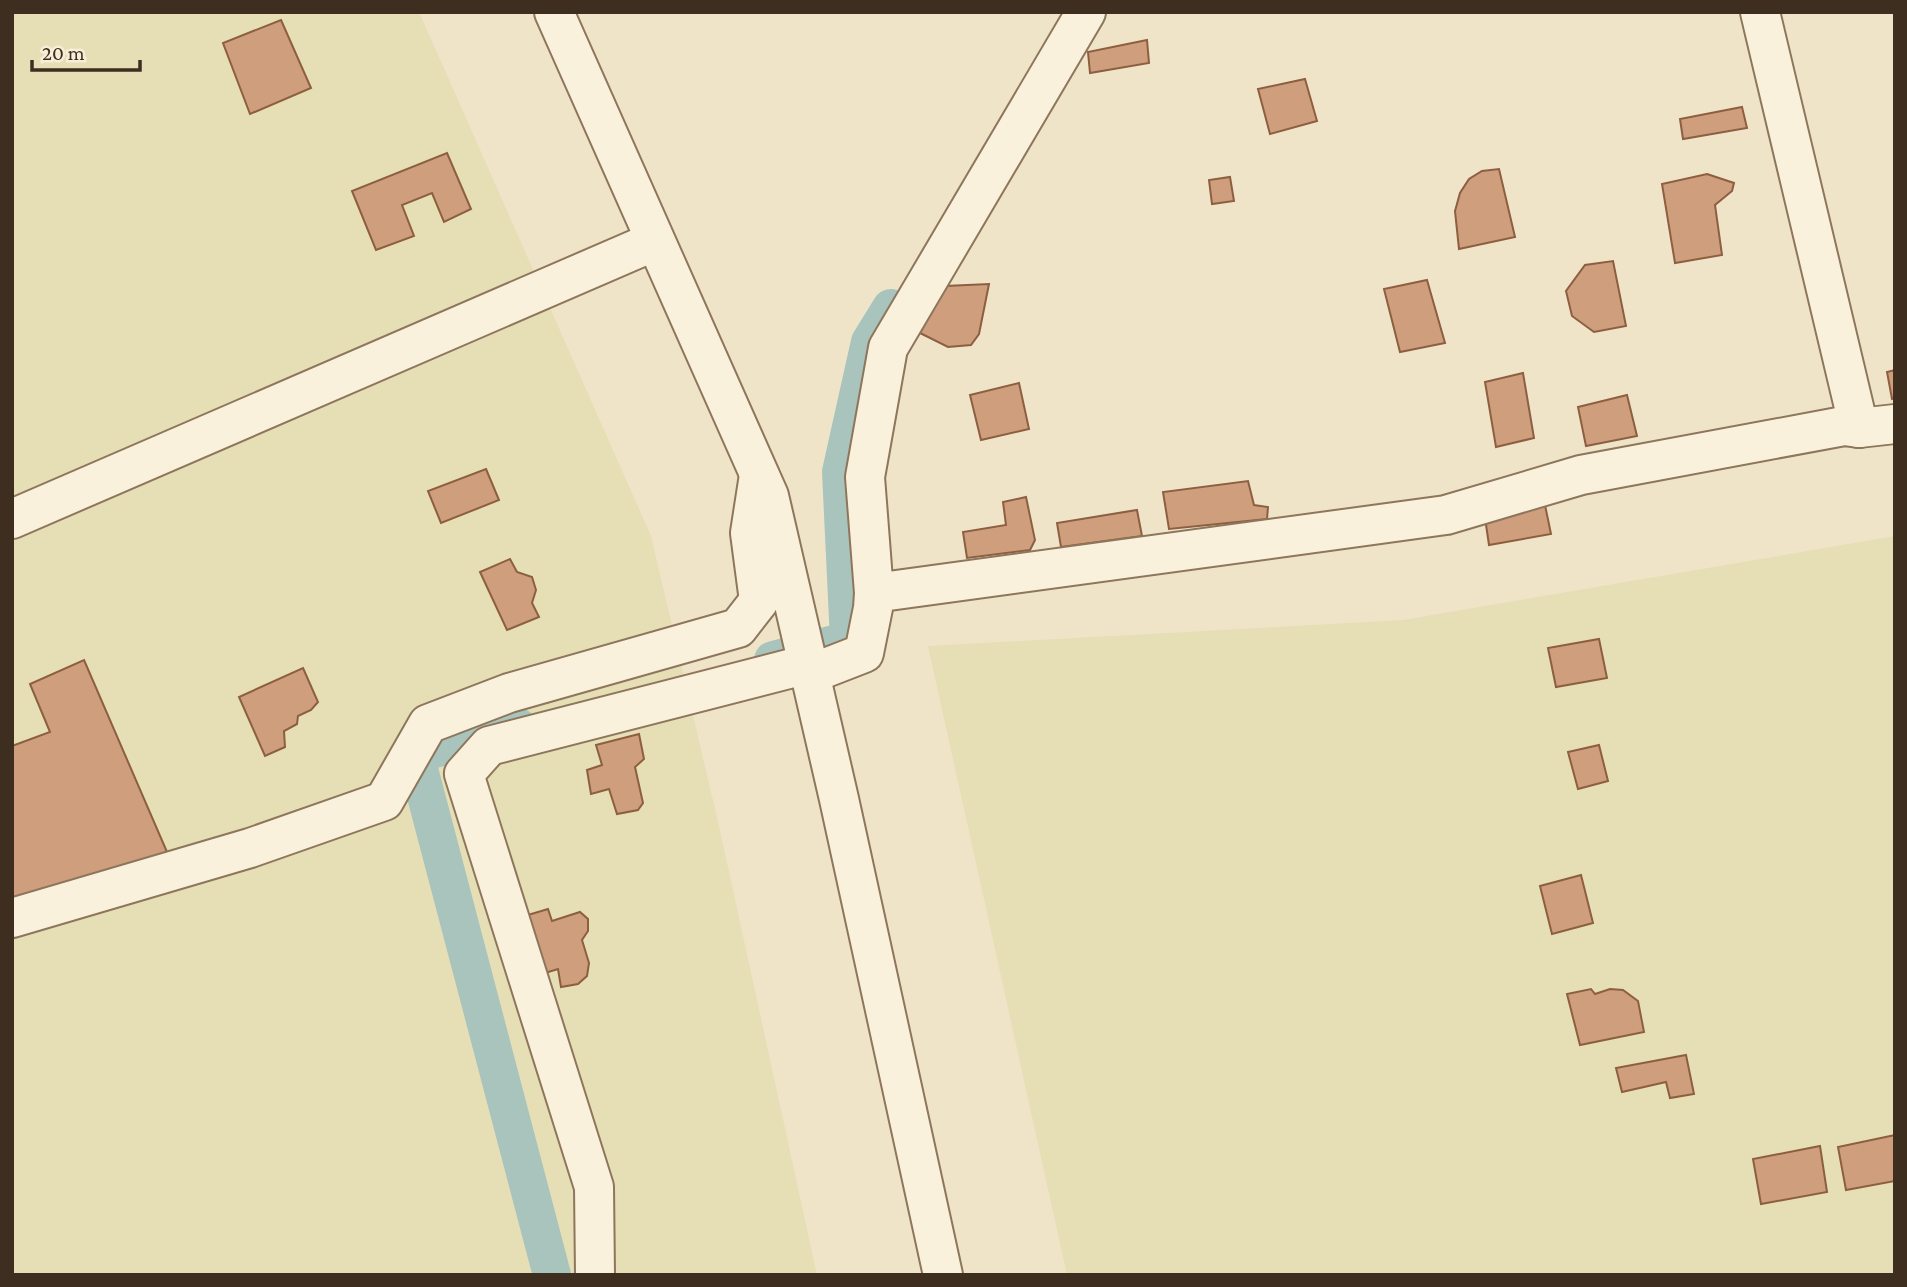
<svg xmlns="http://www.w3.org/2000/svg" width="1907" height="1287" font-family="'Crimson Pro',serif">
	<rect width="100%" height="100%" fill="#f0e4c8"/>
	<g fill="#e6deb5">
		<polygon points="12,12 419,12 651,536 719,826 817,1275 12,1275"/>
		<polygon points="1895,536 1895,1275 1067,1275 928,646 1403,620"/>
	</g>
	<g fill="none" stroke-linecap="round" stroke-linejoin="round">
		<g stroke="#a9c4bc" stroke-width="38">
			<polyline points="773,660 849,640 841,472 870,342 891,308"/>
			<polyline points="518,727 415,754 552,1275"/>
		</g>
	</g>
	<g fill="#cf9f7d" stroke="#8d5f41" stroke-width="2">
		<polygon points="281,20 311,88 250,114 223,43"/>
		<polygon points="1147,40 1149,63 1090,73 1088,52"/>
		<polygon points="1305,79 1317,121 1270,134 1258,89"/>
		<polygon points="1742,107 1747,128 1683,139 1680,119"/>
		<polygon points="447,153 471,209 444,222 432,193 402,205 414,236 376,250 352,191"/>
		<polygon points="1499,169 1515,237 1459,249 1455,211 1460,193 1469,179 1482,171"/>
		<polygon points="1707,174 1734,183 1732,191 1715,205 1722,255 1675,263 1662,184"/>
		<polygon points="1230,177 1234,201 1212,204 1209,180"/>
		<polygon points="1613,261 1626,326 1594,332 1572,316 1566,291 1585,265"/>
		<polygon points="1427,280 1445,343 1400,352 1384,289"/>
		<polygon points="989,284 979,334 971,345 948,347 920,333 945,286"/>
		<polygon points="1895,370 1895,398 1892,399 1887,372"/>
		<polygon points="1523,373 1534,438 1496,447 1485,382"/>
		<polygon points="1019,383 1029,429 981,440 970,395"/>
		<polygon points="1627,395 1637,436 1586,446 1578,407"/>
		<polygon points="486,469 499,500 441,523 428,491"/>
		<polygon points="1248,481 1254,505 1268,507 1267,519 1169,529 1163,492"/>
		<polygon points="1026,497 1035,540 1030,550 967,558 963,532 1006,525 1003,502"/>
		<polygon points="1545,505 1551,534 1489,545 1485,518"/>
		<polygon points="1137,510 1142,536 1061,547 1057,523"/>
		<polygon points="510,559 517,572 532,577 536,590 532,603 539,617 507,630 480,572"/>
		<polygon points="1599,639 1607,678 1556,687 1548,648"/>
		<polygon points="84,660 167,852 12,907 12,746 50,732 30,684"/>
		<polygon points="303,668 318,702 311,710 298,716 297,724 284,731 285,747 265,756 239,697"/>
		<polygon points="639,734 644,759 635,767 643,803 638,810 617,814 609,789 591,794 587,770 602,765 596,745"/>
		<polygon points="1599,745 1608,781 1578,789 1568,752"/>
		<polygon points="1581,875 1593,923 1552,934 1540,886"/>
		<polygon points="548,909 552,921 580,912 588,919 588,931 582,940 589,963 587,976 578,984 561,987 558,969 542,974 528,915"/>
		<polygon points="1591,989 1595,994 1610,989 1623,990 1638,1001 1644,1032 1580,1045 1567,994"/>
		<polygon points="1686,1055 1694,1094 1670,1098 1666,1082 1622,1092 1616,1068"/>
		<polygon points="1895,1135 1895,1181 1846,1190 1838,1147"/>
		<polygon points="1820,1146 1827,1192 1761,1204 1753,1159"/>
	</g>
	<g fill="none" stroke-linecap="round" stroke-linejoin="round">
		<defs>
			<g id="minor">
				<polyline points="1760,12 1859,428"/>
				<polyline points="12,519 655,241"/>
				<polyline points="874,593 865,477 888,348 1086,12"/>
				<polyline points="810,674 864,653 873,608 874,593 1446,515 1581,475 1844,426 1859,428 1895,424"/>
				<polyline points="12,918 250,848 384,801 428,724 509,693 738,628 759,601 750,533 759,475"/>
				<polyline points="595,1275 594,1187 464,774 489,746 808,664"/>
			</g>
			<polyline id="tertiary" points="554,12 769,496 839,799 943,1275"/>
		</defs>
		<use href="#minor" stroke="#8d765c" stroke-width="42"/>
		<use href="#tertiary" stroke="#8d765c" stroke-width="42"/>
		<use href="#minor" stroke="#faf1dc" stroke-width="38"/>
		<use href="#tertiary" stroke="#faf1dc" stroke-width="38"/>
	</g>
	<rect width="1907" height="1287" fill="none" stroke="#3d2e20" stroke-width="28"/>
	<path d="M32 60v10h108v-10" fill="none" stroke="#3d2e20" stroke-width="3.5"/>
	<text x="42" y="60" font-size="21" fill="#3d2e20" stroke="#f7eed8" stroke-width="5" paint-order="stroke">20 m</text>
</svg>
